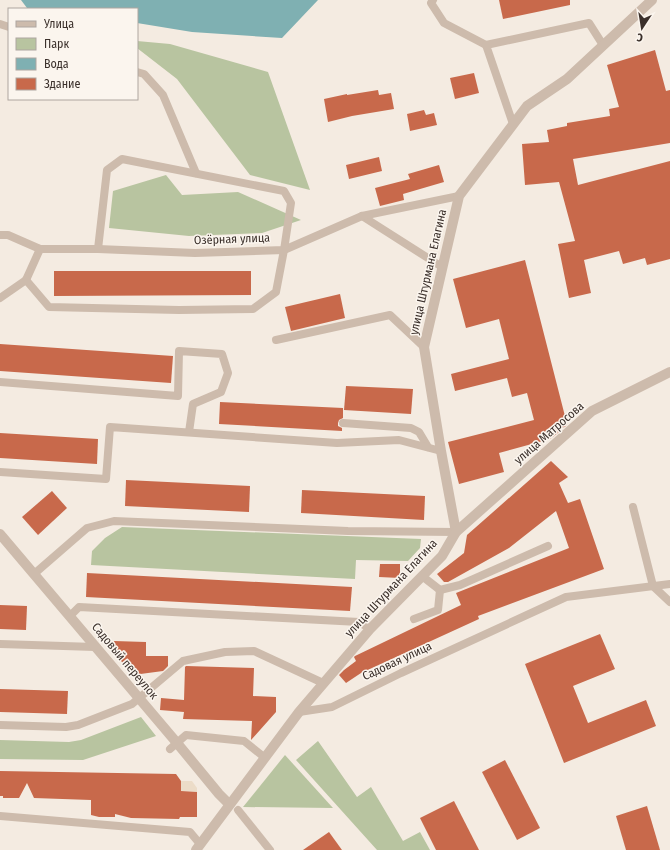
<svg xmlns="http://www.w3.org/2000/svg" width="670" height="850" font-family="'Fira Sans Condensed',sans-serif">
	<rect width="100%" height="100%" fill="#f4ebe1"/>
	<g fill="#b8c4a0">
		<polygon points="137,41 170,44 268,72 310,190 250,175 177,79 137,48"/>
		<polygon points="166,175 182,195 238,192 301,220 262,233 189,236 109,228 113,191"/>
		<polygon points="122,527 421,539 420,548 408,561 356,560 355,579 91,565 92,551 105,538"/>
		<polygon points="141,717 156,736 83,760 0,759 0,740 69,742 81,740"/>
		<polygon points="318,741 357,797 371,787 403,841 420,832 430,850 377,850 296,760"/>
		<polygon points="285,755 333,808 243,807"/>
	</g>
	<polygon fill="#ecdcc8" points="181,781 192,781 197,788 197,792 181,791"/>
	<polygon fill="#7fb0b2" points="21,0 318,0 282,38 192,32 137,23 137,9 32,9 27,8"/>
	<g fill="#c8694b">
		<polygon points="499,0 570,0 570,5 503,19"/>
		<polygon points="655,50 666,91 670,90 670,143 573,159 578,185 670,161 670,259 647,265 645,258 623,264 619,251 584,260 591,293 569,298 558,244 575,241 559,182 525,185 522,144 549,142 547,130 567,126 567,123 610,116 609,109 619,107 607,65"/>
		<polygon points="474,73 479,93 455,99 450,78"/>
		<polygon points="378,90 379,95 391,93 394,109 352,116 328,122 324,99 347,94 347,95"/>
		<polygon points="424,110 426,115 434,113 437,125 410,131 407,114"/>
		<polygon points="379,157 382,171 349,179 346,165"/>
		<polygon points="439,165 444,182 403,194 404,200 380,206 375,188 410,179 408,174"/>
		<polygon points="525,260 567,424 565,427 558,428 559,432 550,439 499,453 504,472 459,484 448,442 534,420 527,393 512,397 507,378 455,391 451,374 509,359 499,319 466,328 453,279"/>
		<polygon points="54,271 251,271 251,295 54,296"/>
		<polygon points="340,294 345,318 291,331 285,307"/>
		<polygon points="0,344 173,356 171,383 0,371"/>
		<polygon points="346,386 413,389 411,414 344,410"/>
		<polygon points="220,402 343,408 343,418 339,420 338,423 338,426 342,428 342,431 219,424"/>
		<polygon points="0,433 98,439 97,464 0,458"/>
		<polygon points="551,461 568,477 559,483 568,503 580,499 604,569 478,616 479,619 361,673 346,683 339,675 344,670 356,661 354,657 355,656 461,605 456,593 569,548 556,511 509,548 448,582 444,582 437,574 464,553 467,535"/>
		<polygon points="126,480 250,486 249,512 125,506"/>
		<polygon points="302,490 425,496 424,520 301,513"/>
		<polygon points="52,491 67,508 38,535 22,517"/>
		<polygon points="380,564 400,564 400,578 379,577"/>
		<polygon points="87,573 352,587 350,611 86,597"/>
		<polygon points="0,605 27,606 26,630 0,629"/>
		<polygon points="600,634 615,669 573,686 588,723 646,700 656,726 564,763 525,664"/>
		<polygon points="114,641 146,642 146,656 168,656 168,666 163,671 133,675 116,655"/>
		<polygon points="186,666 254,668 253,696 276,697 276,712 251,740 252,721 183,719 184,712 160,710 161,698 184,700 185,667"/>
		<polygon points="0,689 68,691 67,714 0,712"/>
		<polygon points="505,760 540,828 517,840 482,772"/>
		<polygon points="0,771 176,774 181,781 181,791 197,792 197,817 180,817 179,819 131,818 115,814 115,817 99,817 91,815 91,800 34,798 27,783 19,798 3,798 3,796 0,796"/>
		<polygon points="454,801 479,850 436,850 420,818"/>
		<polygon points="647,806 660,850 626,850 616,816"/>
		<polygon points="329,832 342,850 303,850"/>
	</g>
	<g fill="none" stroke-linecap="round" stroke-linejoin="round">
		<g stroke="#cdbbac" stroke-width="8">
			<polyline points="433,0 431,3 444,23 486,45"/>
			<polyline points="0,24 9,27"/>
			<polyline points="137,72 144,74 163,95 196,173"/>
			<polyline points="513,124 486,45 589,23 603,45"/>
			<polyline points="362,216 442,267"/>
			<polyline points="0,235 8,235 40,249 98,249 195,253 284,250 362,216 459,196"/>
			<polyline points="26,280 40,249"/>
			<polyline points="0,298 26,280 49,307 179,310 253,309 276,292 284,250 291,203 284,191 122,159 107,170 98,249"/>
			<polyline points="276,340 390,315 424,347"/>
			<polyline points="0,382 178,396 179,351 222,354 228,373 221,392 193,404 189,432"/>
			<polyline points="343,423 411,428 419,432 428,447"/>
			<polyline points="0,472 106,479 110,427 337,443 399,440 441,451"/>
			<polyline points="633,507 653,586 670,602"/>
			<polyline points="34,574 87,528 114,521 348,531 456,532"/>
			<polyline points="422,576 440,590 460,585 548,546"/>
			<polyline points="70,616 79,607 359,622 370,629"/>
			<polyline points="414,619 438,610 440,590"/>
			<polyline points="0,644 95,647"/>
			<polyline points="299,712 332,707 401,673 566,597 670,584"/>
			<polyline points="0,725 66,727 78,725 132,704 183,661 225,652 254,651 323,683"/>
			<polyline points="170,749 186,735 244,741 264,757"/>
			<polyline points="238,810 270,850"/>
			<polyline points="0,816 190,832 200,844"/>
		</g>
		<g stroke="#cdbbac" stroke-width="10">
			<polyline points="456,532 441,451 424,347 459,196 527,106 567,79 652,0"/>
			<polyline points="0,534 177,743 219,794 229,804"/>
			<polyline points="196,850 299,712 370,629 442,556 456,532 592,411 670,372"/>
		</g>
	</g>
	<g text-anchor="middle" dominant-baseline="central" stroke-width="3" stroke-linejoin="round" paint-order="stroke">
		<g font-size="12" fill="#3b302b" stroke="#fbf5ee">
			<text transform="translate(232 239) rotate(-2)">Озёрная улица</text>
			<text transform="translate(428 272) rotate(-77)">улица Штурмана Елагина</text>
			<text transform="translate(549 433) rotate(-41)">улица Матросова</text>
			<text transform="translate(391 588) rotate(-47)">улица Штурмана Елагина</text>
			<text transform="translate(125 661) rotate(50)">Садовый переулок</text>
			<text transform="translate(397 661) rotate(-25)">Садовая улица</text>
		</g>
	</g>
	<rect x="8" y="8" width="130" height="92" fill="#fbf5ee" stroke="#aea6a0"/>
	<rect x="16" y="21" width="20" height="6" fill="#cdbbac" stroke="#aea6a0"/>
	<text x="44" y="28" font-size="12" fill="#3b302b">Улица</text>
	<rect x="16" y="38" width="20" height="12" fill="#b8c4a0" stroke="#aea6a0"/>
	<text x="44" y="48" font-size="12" fill="#3b302b">Парк</text>
	<rect x="16" y="58" width="20" height="12" fill="#7fb0b2" stroke="#aea6a0"/>
	<text x="44" y="68" font-size="12" fill="#3b302b">Вода</text>
	<rect x="16" y="78" width="20" height="12" fill="#c8694b" stroke="#aea6a0"/>
	<text x="44" y="88" font-size="12" fill="#3b302b">Здание</text>
	<g transform="translate(642 28) rotate(192)" stroke="#fbf5ee" stroke-width="3" paint-order="stroke">
	<path d="M0-3L7 15L0 10L-7 15Z" fill="#3b302b"/>
	<text y="-6" font-size="11" font-weight="bold" text-anchor="middle" fill="#3b302b">С</text>
	</g>
</svg>
